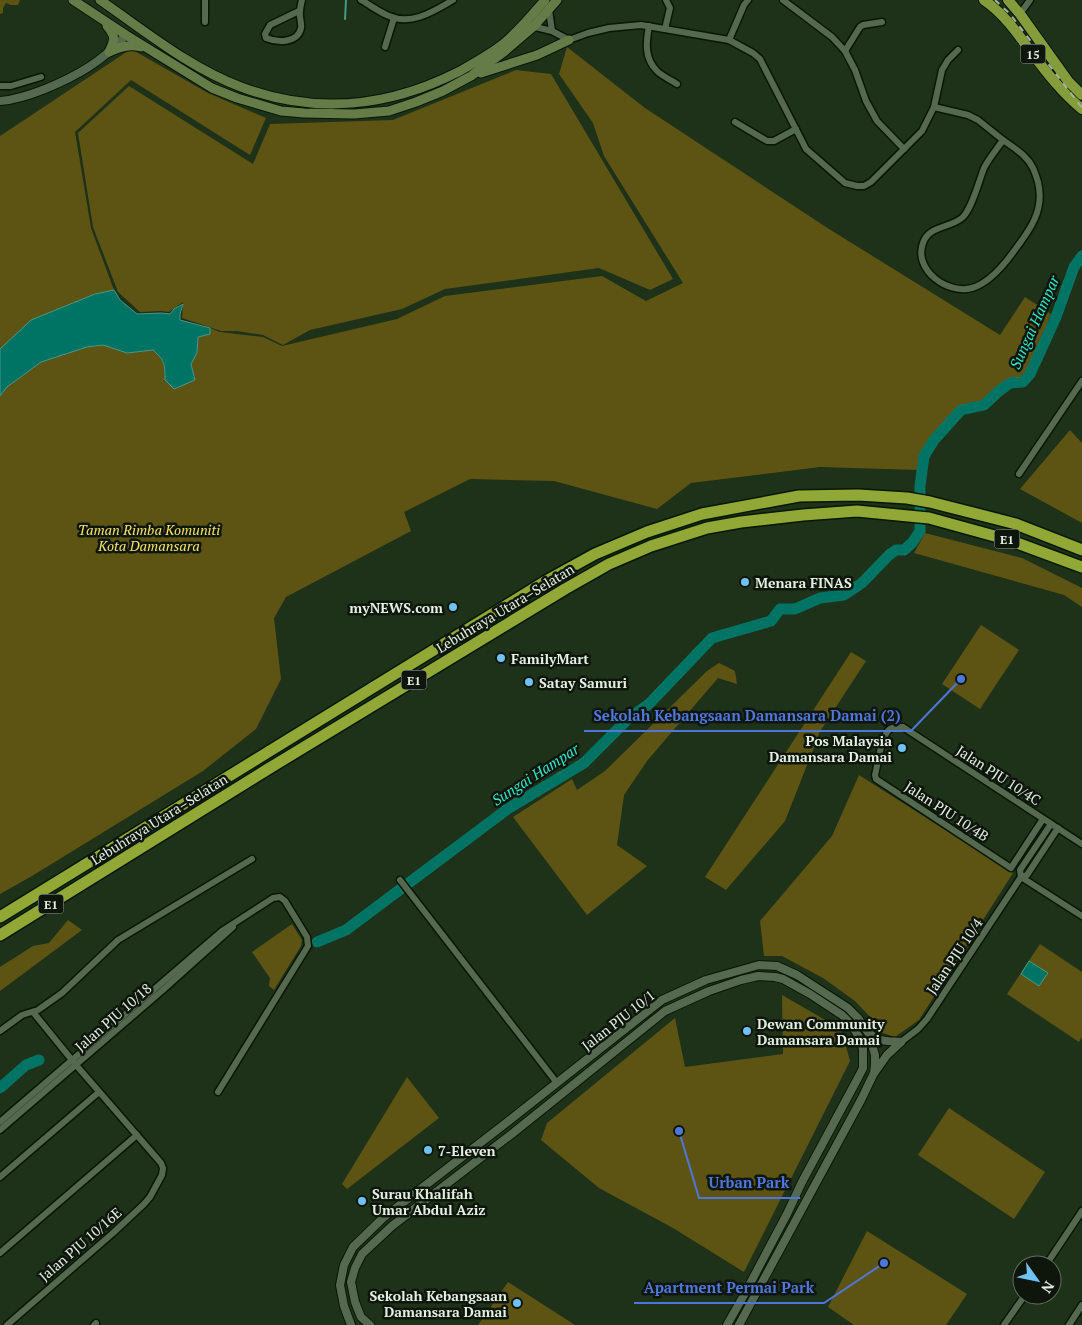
<svg xmlns="http://www.w3.org/2000/svg" width="1082" height="1325" font-family="'PT Serif',serif">
	<rect width="100%" height="100%" fill="#1e3119"/>
	<g fill="#5d5414">
		<polygon points="0,0 20,0 18,5 11,5 6,3 3,8 3,13 0,14"/>
		<path d="M 567,47 L 645,108 L 829,229 L 1000,335 L 1025,297 L 1051,314 L 1028,369 L 1020,379 L 1009,380 L 997,387 L 982,401 L 959,408 L 931,439 L 921,455 L 918,470 L 820,467 L 691,483 L 657,509 L 554,481 L 470,479 L 404,512 L 411,531 L 286,597 L 274,618 L 281,679 L 256,729 L 203,771 L 32,876 L 0,894 L 0,396 L 7,387 L 41,362 L 87,347 L 103,345 L 127,353 L 153,350 C 165,361 165,364 165,380 L 184,384 L 195,380 L 191,364 L 197,353 L 198,337 L 210,334 L 210,328 L 220,332 L 263,337 L 282,346 L 397,319 L 445,296 L 602,276 L 646,301 L 683,283 L 604,156 L 593,123 L 559,74 Z"/>
		<polygon points="131,49 208,93 266,118 250,155 131,80 75,132 91,228 114,290 95,294 31,320 0,349 0,136"/>
		<polygon points="516,70 551,74 673,279 650,290 599,268 445,289 402,309 310,330 283,345 263,335 237,331 221,331 182,318 183,302 169,312 161,311 140,312 118,292 93,227 78,133 129,86 253,164 270,124 393,120"/>
		<polygon points="1070,430 1082,443 1082,523 1020,489"/>
		<polygon points="925,533 1022,558 1082,588 1082,607 1064,595 914,553"/>
		<polygon points="981,625 1019,650 980,709 942,684"/>
		<polygon points="851,652 866,661 819,733 817,740 785,821 726,890 705,877"/>
		<polygon points="719,663 735,671 737,684 718,678 647,761 624,795 617,845 647,866 587,915 513,817 572,779 577,790 605,771 707,671"/>
		<polygon points="859,775 1013,873 919,1020 895,1037 877,1031 872,1019 855,1001 823,978 782,956 764,956 760,921 832,836"/>
		<polygon points="68,920 82,930 0,991 0,967 33,946 49,943"/>
		<polygon points="292,924 302,940 301,946 274,990 269,986 270,978 252,952"/>
		<polygon points="1040,944 1082,972 1082,1037 1079,1042 1007,994"/>
		<polygon points="782,995 841,1029 850,1061 744,1272 673,1228 599,1188 541,1140 547,1123 675,1018 685,1067 783,1054"/>
		<polygon points="407,1077 439,1118 347,1189 342,1184"/>
		<polygon points="949,1108 1045,1172 1014,1219 918,1155"/>
		<polygon points="867,1231 967,1294 946,1325 854,1325 828,1307"/>
		<polygon points="508,1282 575,1325 478,1325"/>
	</g>
	<g fill="#007464" stroke="#44998a">
		<path d="M 114,290 L 120,300 L 137,314 L 161,313 L 170,314 L 174,309 L 183,304 L 180,314 L 180,320 L 210,328 L 210,334 L 198,337 L 197,353 L 191,364 L 195,380 L 174,389 L 165,380 C 165,364 165,361 153,350 L 127,353 L 103,345 L 87,347 L 41,362 L 7,387 L 0,396 L 0,349 L 31,320 L 95,294 Z"/>
		<polygon points="1029,961 1048,973 1039,986 1021,974"/>
	</g>
	<g fill="none" stroke-linecap="round" stroke-linejoin="round">
		<polyline stroke="#44998a" stroke-width="2" points="345,19 346,0"/>
		<g stroke="#007464" stroke-width="11">
			<polyline points="317,942 346,930 509,808 584,763 629,718 649,704 712,638 771,621 780,609 795,609 820,598 844,595 862,583 889,555 896,550 904,550 912,543 920,531 920,486 924,456 934,440 961,410 984,405 999,391 1010,383 1023,382 1030,374 1056,317 1074,267 1082,256"/>
			<polyline points="0,1088 26,1065 39,1060"/>
		</g>
		<defs>
			<g id="minor">
				<path d="M 361,0 C 370,5 379,12 389,16 C 412,26 434,11 453,0"/>
				<polyline points="783,0 832,37 845,51 855,70 866,101 877,121 904,149"/>
				<polyline points="549,10 552,31"/>
				<path d="M 299,11 L 270,25 L 265,34 L 266,38 C 278,43 298,43 301,28 C 302,23 299,17 300,12 C 300,8 301,4 302,0"/>
				<polyline points="1020,14 1030,0"/>
				<polyline points="205,22 205,0"/>
				<polyline points="531,26 552,31 569,40 588,33 609,28 641,25 729,40 753,53 760,59 806,149 845,183 857,186 864,186 871,182 922,131 934,107 942,70 948,60 958,50"/>
				<path d="M 649,26 C 646,42 644,58 657,71 C 662,76 671,80 677,84"/>
				<polyline points="665,29 670,8 666,0"/>
				<polyline points="729,40 744,5 748,0"/>
				<polyline points="385,47 394,18"/>
				<polyline points="845,51 860,27 863,25 882,22"/>
				<polyline points="0,86 11,86 41,77"/>
				<polyline points="934,107 968,115 978,120 1003,140"/>
				<polyline points="735,122 767,141 774,141 796,129"/>
				<path d="M 1003,140 C 1010,145 1018,150 1024,156 C 1032,163 1035,172 1038,182 C 1045,210 1030,230 1014,251 C 1004,265 989,283 972,288 C 948,295 913,270 923,243 C 929,225 952,228 963,217 C 972,208 979,181 984,168 C 989,158 997,149 1003,140 Z"/>
				<polyline points="1019,474 1082,381"/>
				<path d="M 1043,819 L 1011,868 L 876,779 L 875,775 C 878,764 881,735 890,729 C 894,726 899,727 903,727 L 1082,844"/>
				<polyline points="1021,877 1082,916"/>
				<polyline points="1021,877 1020,870 1051,824"/>
				<polyline points="400,880 557,1083"/>
				<polyline points="0,1031 22,1015 38,1010 62,993 118,940 252,859"/>
				<polyline points="901,1042 918,1029 927,1019 1021,877 1027,875 1058,828"/>
				<polyline points="0,1122 222,931 273,898 280,897 285,901 307,937 308,946 218,1092"/>
				<polyline points="0,1130 164,989 233,927"/>
				<polyline points="0,1177 99,1092"/>
				<polyline points="0,1253 137,1135"/>
				<polyline points="1046,1265 1082,1211"/>
				<polyline points="7,1325 113,1233 144,1204 150,1197 162,1175 163,1168 161,1163 76,1065 33,1012"/>
				<polyline points="94,1325 96,1323"/>
				<polyline points="1004,1325 1025,1295"/>
				<polyline points="1069,1325 1082,1305"/>
			</g>
			<g id="tertiary">
				<path d="M 0,101 C 16,100 30,95 45,89 C 77,76 103,61 126,35"/>
				<path d="M 870,1034 C 879,1042 889,1041 901,1042"/>
				<polyline points="875,1072 887,1055 901,1042"/>
				<polyline points="351,1325 344,1306 340,1285 344,1265 353,1247 383,1218 506,1123 662,1000 706,980 759,965 777,966 797,975 848,1008 858,1018 869,1034 875,1055 875,1065 874,1073 861,1100 739,1325"/>
				<polyline points="370,1325 361,1317 355,1302 351,1282 355,1268 362,1254 392,1226 513,1133 665,1011 709,991 741,980 758,976 775,977 783,979 810,994 842,1015 851,1024 859,1037 863,1049 863,1068 859,1076 802,1182 787,1214 744,1295 727,1325"/>
			</g>
			<g id="secondary">
				<polyline points="73,0 126,35 212,88 237,98 281,111 304,113 354,114 389,111 416,102 443,91 471,76 505,51 534,26 557,0"/>
				<path d="M 100,0 C 145,31 190,68 241,87 C 315,115 389,107 458,72 C 474,63 489,55 503,44 C 519,31 532,15 545,0"/>
				<path d="M 107,26 C 116,37 115,39 109,52"/>
				<path d="M 109,52 C 120,47 129,44 141,47"/>
				<polyline points="481,73 537,55 569,40"/>
			</g>
			<g id="trunk">
				<path d="M 984,0 C 1002,12 1016,31 1028,48 C 1044,69 1061,92 1082,109"/>
				<polyline points="1008,0 1020,14 1068,81 1082,95"/>
			</g>
			<g id="motorway">
				<polyline points="0,917 546,581 595,554 647,532 702,514 799,496 858,495 907,498 930,502 1016,524 1082,550"/>
				<polyline points="0,935 268,769 565,589 609,564 651,546 707,528 741,522 803,515 857,511 929,518 1009,540 1082,567"/>
			</g>
		</defs>
		<use href="#minor" stroke="#071803" stroke-width="9"/>
		<use href="#tertiary" stroke="#071803" stroke-width="10"/>
		<use href="#secondary" stroke="#071803" stroke-width="11"/>
		<use href="#trunk" stroke="#071803" stroke-width="12"/>
		<use href="#motorway" stroke="#071803" stroke-width="14"/>
		<use href="#minor" stroke="#54694f" stroke-width="6"/>
		<use href="#tertiary" stroke="#54694f" stroke-width="8"/>
		<use href="#secondary" stroke="#667c48" stroke-width="9"/>
		<use href="#trunk" stroke="#859c3c" stroke-width="10"/>
		<use href="#motorway" stroke="#91a837" stroke-width="11"/>
		<polyline stroke="#a5b3a1" stroke-width="2" stroke-dasharray="6 6" stroke-linecap="butt" points="995,0 1010,14 1082,108"/>
	</g>
	<g fill="#6fc2f4" stroke="#0e160c" stroke-width="2">
		<circle cx="745" cy="582" r="5"/>
		<circle cx="453" cy="607" r="5"/>
		<circle cx="501" cy="658" r="5"/>
		<circle cx="529" cy="682" r="5"/>
		<circle cx="902" cy="748" r="5"/>
		<circle cx="747" cy="1031" r="5"/>
		<circle cx="428" cy="1150" r="5"/>
		<circle cx="362" cy="1201" r="5"/>
		<circle cx="517" cy="1303" r="5"/>
	</g>
	<g text-anchor="middle" dominant-baseline="central" stroke-width="5" stroke-linejoin="round" paint-order="stroke">
		<g fill="#0e160c" stroke="#a4afa1" stroke-width="1">
			<rect x="1020.5" y="44.5" width="25" height="19" rx="4"/>
			<rect x="994.5" y="529.5" width="25" height="19" rx="4"/>
			<rect x="401.5" y="670.5" width="25" height="19" rx="4"/>
			<rect x="38.5" y="894.5" width="25" height="19" rx="4"/>
		</g>
		<g font-size="12" font-weight="bold" fill="#e4f0e1">
			<text x="1033" y="54">15</text>
			<text x="1007" y="539">E1</text>
			<text x="414" y="680">E1</text>
			<text x="51" y="904">E1</text>
		</g>
		<g font-size="14" font-style="italic" fill="#f8e468" stroke="#0e160c">
			<text x="149" y="529">Taman Rimba Komuniti<tspan x="149" dy="16">Kota Damansara</tspan></text>
		</g>
		<g font-size="14" font-weight="bold" fill="#e4f0e1" stroke="#0e160c" text-anchor="start">
			<text x="755" y="582">Menara FINAS</text>
			<text x="443" y="607" text-anchor="end">myNEWS.com</text>
			<text x="511" y="658">FamilyMart</text>
			<text x="539" y="682">Satay Samuri</text>
			<text x="892" y="740" text-anchor="end">Pos Malaysia<tspan x="892" dy="16">Damansara Damai</tspan></text>
			<text x="757" y="1023">Dewan Community<tspan x="757" dy="16">Damansara Damai</tspan></text>
			<text x="438" y="1150">7-Eleven</text>
			<text x="372" y="1193">Surau Khalifah<tspan x="372" dy="16">Umar Abdul Aziz</tspan></text>
			<text x="507" y="1295" text-anchor="end">Sekolah Kebangsaan<tspan x="507" dy="16">Damansara Damai</tspan></text>
		</g>
		<g font-size="14" fill="#e4f0e1" stroke="#0e160c">
			<text transform="translate(505 608) rotate(-31)">Lebuhraya Utara–Selatan</text>
			<text transform="translate(999 775) rotate(33)">Jalan PJU 10/4C</text>
			<text transform="translate(947 811) rotate(33)">Jalan PJU 10/4B</text>
			<text transform="translate(159 819) rotate(-32)">Lebuhraya Utara–Selatan</text>
			<text transform="translate(954 956) rotate(-56)">Jalan PJU 10/4</text>
			<text transform="translate(113 1017) rotate(-41)">Jalan PJU 10/18</text>
			<text transform="translate(618 1020) rotate(-38)">Jalan PJU 10/1</text>
			<text transform="translate(80 1244) rotate(-41)">Jalan PJU 10/16E</text>
		</g>
		<g font-size="15" font-style="italic" fill="#2ee8ca" stroke="#0e160c">
			<text transform="translate(1034 322) rotate(-66)">Sungai Hampar</text>
			<text transform="translate(535 774) rotate(-33)">Sungai Hampar</text>
		</g>
	</g>
	<path fill="none" stroke="#4f76da" stroke-width="2" d="M961 679L911 731H584M679 1131L699 1198H800M884 1263L824 1303H634"/>
	<g fill="#4f76da" stroke="#0e160c" stroke-width="2">
		<circle cx="961" cy="679" r="5"/>
		<circle cx="679" cy="1131" r="5"/>
		<circle cx="884" cy="1263" r="5"/>
	</g>
	<g font-size="15" text-anchor="middle" font-weight="bold" fill="#4f76da" stroke="#0e160c" stroke-width="5" stroke-linejoin="round" paint-order="stroke">
		<text x="747" y="721">Sekolah Kebangsaan Damansara Damai (2)</text>
		<text x="749" y="1188">Urban Park</text>
		<text x="729" y="1293">Apartment Permai Park</text>
	</g>
	<g transform="translate(1037 1280) rotate(123)"><circle r="24" fill="#0e160c" stroke="#646d61"/>
	<path d="M0-4L9 19L0 12L-9 19Z" fill="#6fc2f4"/>
	<text y="-8" font-size="14" font-weight="bold" text-anchor="middle" fill="#e4f0e1">N</text>
	</g>
</svg>
